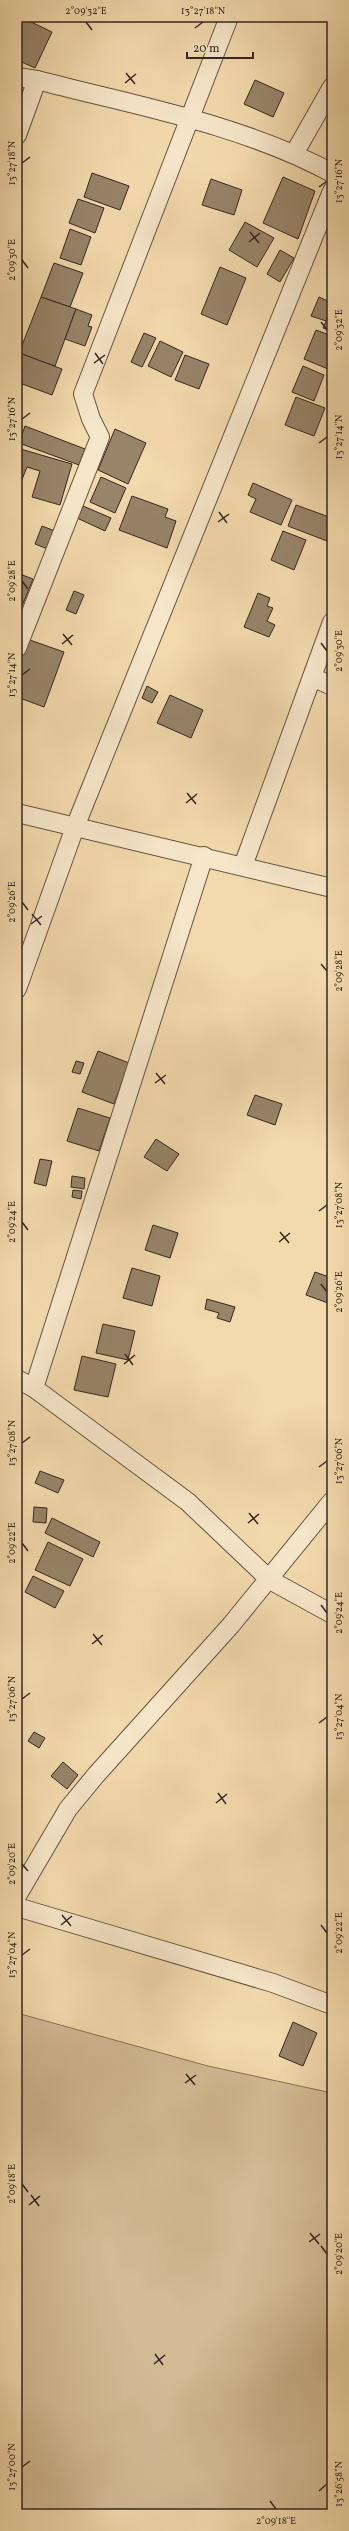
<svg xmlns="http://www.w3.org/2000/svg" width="349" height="2531" font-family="Vollkorn,serif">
	<rect width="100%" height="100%" fill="#f3daad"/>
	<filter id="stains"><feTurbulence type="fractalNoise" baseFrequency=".005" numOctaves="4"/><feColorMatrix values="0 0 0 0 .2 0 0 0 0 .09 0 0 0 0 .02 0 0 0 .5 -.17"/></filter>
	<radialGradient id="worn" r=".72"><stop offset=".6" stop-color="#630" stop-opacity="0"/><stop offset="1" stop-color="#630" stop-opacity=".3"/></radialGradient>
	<polygon fill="#d3bb95" stroke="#84705a" points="17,2013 208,2066 332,2093 332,2514 17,2514"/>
	<g fill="#988469" stroke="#362620">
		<polygon points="21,17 52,32 35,68 17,60 17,26"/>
		<polygon points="255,80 284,93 273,117 244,104"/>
		<polygon points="92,173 129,186 120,210 84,197"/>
		<polygon points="283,177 315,191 298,239 263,223"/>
		<polygon points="211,179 242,190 234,215 202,205"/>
		<polygon points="78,199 104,208 95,233 69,223"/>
		<polygon points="245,222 274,238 257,267 229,250"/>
		<polygon points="70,229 91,237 81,265 60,258"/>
		<polygon points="280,250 294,258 280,282 267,274"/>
		<polygon points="54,263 83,273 70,307 41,297"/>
		<polygon points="220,267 246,278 227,325 201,314"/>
		<polygon points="41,297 76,309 55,366 19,353"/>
		<polygon points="319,297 332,303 326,321 311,316"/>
		<polygon points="332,307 332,331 323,328"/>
		<polygon points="76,309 92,315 88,326 92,327 85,346 65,339"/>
		<polygon points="316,330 332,336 332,360 328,369 304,359"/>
		<polygon points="144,333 156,338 142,367 131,362"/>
		<polygon points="160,341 183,352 171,377 148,366"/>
		<polygon points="19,353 62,369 52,395 17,382"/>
		<polygon points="185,355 209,364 199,389 175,380"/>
		<polygon points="303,366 324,375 314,401 292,392"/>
		<polygon points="296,397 325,408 314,436 285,425"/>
		<polygon points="25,426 85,449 79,465 19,443"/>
		<polygon points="115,429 146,443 128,484 98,470"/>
		<polygon points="17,448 72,464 60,505 32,497 40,471 27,467 17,492"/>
		<polygon points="101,477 126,488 115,513 90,502"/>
		<polygon points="253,483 292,500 281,525 250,512 256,499 248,495"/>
		<polygon points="132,496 168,509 165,517 176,521 167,548 119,530"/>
		<polygon points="296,505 332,518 332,527 327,541 288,526"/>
		<polygon points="83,506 111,518 105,531 77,518"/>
		<polygon points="42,526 55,531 48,549 35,544"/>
		<polygon points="283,531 306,540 294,570 271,560"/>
		<polygon points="17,573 33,579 22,606 17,605"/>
		<polygon points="74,591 84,595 76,614 66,610"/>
		<polygon points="258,593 270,598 267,606 273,608 267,621 275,625 269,637 244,627"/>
		<polygon points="27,639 64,652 44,707 17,697 17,667"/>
		<polygon points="147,686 158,692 152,703 142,698"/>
		<polygon points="170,695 203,710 191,738 157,723"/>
		<polygon points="98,1051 129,1063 114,1104 82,1092"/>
		<polygon points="76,1061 84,1063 80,1074 72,1072"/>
		<polygon points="255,1095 282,1104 275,1125 247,1115"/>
		<polygon points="78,1108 110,1118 99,1151 67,1141"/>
		<polygon points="156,1139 179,1154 167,1171 144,1157"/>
		<polygon points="40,1159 52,1161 46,1186 34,1183"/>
		<polygon points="72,1176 85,1178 84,1189 71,1187"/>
		<polygon points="73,1190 82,1191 81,1199 72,1197"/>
		<polygon points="153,1225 178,1233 170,1258 145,1250"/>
		<polygon points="132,1268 160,1276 152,1306 123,1298"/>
		<polygon points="315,1272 332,1278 332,1292 328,1303 306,1295"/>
		<polygon points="207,1299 235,1307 230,1322 217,1318 219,1313 205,1309"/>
		<polygon points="103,1324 135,1331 128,1360 96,1353"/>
		<polygon points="82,1356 116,1364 108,1397 74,1390"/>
		<polygon points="40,1471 64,1480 58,1493 35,1483"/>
		<polygon points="34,1507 47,1508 46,1523 33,1522"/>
		<polygon points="52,1518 100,1542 93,1557 45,1533"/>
		<polygon points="48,1542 83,1559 70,1586 35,1570"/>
		<polygon points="33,1576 64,1591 55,1608 25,1592"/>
		<polygon points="34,1732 45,1738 39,1748 28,1741"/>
		<polygon points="63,1762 78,1775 67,1789 51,1776"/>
		<polygon points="293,2022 317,2033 303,2066 279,2056"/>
	</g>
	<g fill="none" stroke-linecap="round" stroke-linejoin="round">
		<defs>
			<g id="minor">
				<path d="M 17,77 L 37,80 C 136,106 241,124 332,173"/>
				<polyline points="17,135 37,80"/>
				<polyline points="294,154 332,87"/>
				<polyline points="17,648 100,437 91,419 83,394 229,17"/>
				<polyline points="312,677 332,686"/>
				<polyline points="17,813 332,888"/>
				<polyline points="243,866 332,622"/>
				<polyline points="17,989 75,827 332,191"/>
				<polyline points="17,1379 34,1388 188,1502 270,1580 332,1614"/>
				<polyline points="34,1388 204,856"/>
				<polyline points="17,1896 68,1809 96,1775 231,1625 332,1501"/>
				<polyline points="17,1907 273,1983 332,2005"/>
			</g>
		</defs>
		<use href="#minor" stroke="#655343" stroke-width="20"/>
		<use href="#minor" stroke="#f7e7ca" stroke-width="18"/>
	</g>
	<path fill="none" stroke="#362620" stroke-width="1.5" d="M 86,22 L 92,30M 195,28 L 203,22M 126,73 L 135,84M 125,83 L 136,74M 22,163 L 30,157M 319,187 L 327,181M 250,232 L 259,243M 249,242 L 260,233M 22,260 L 28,268M 321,322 L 327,330M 95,353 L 103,364M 94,363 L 105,355M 22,419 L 30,413M 319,443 L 327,437M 219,512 L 227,523M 218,522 L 229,514M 22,581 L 28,589M 63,634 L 72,645M 321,643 L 327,651M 62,644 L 73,635M 22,675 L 30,669M 187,793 L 196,804M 186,803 L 197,794M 22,902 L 28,910M 32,914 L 41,925M 31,924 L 42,916M 321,964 L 327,971M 156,1073 L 165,1084M 155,1083 L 166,1075M 319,1211 L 327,1205M 22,1222 L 28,1230M 280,1232 L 289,1243M 279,1242 L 290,1233M 321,1284 L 327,1292M 125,1354 L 133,1365M 124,1364 L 135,1355M 22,1443 L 30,1437M 319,1467 L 327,1461M 249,1513 L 258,1524M 248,1523 L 259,1514M 22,1543 L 28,1551M 321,1605 L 327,1613M 93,1634 L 102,1645M 92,1644 L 103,1635M 22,1699 L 30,1693M 319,1723 L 327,1717M 218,1793 L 226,1804M 216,1803 L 227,1794M 22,1864 L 28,1871M 62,1915 L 71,1926M 61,1925 L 72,1916M 321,1925 L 327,1933M 22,1955 L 30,1949M 186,2074 L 195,2085M 185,2083 L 196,2075M 22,2184 L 28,2192M 31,2195 L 39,2206M 29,2205 L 40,2196M 310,2233 L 319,2244M 309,2242 L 320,2234M 321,2246 L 327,2254M 155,2354 L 163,2365M 154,2364 L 165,2355M 22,2467 L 30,2461M 319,2491 L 327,2484M 270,2501 L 276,2509"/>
	<rect width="349" height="2531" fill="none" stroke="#f3daad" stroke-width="44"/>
	<path d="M187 52v6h66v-6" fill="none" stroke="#362620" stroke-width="2"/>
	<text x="193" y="52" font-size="12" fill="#362620" stroke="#f7e7ca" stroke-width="3" paint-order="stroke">20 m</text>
	<rect x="22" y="22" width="305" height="2487" fill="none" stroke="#362620" stroke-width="1.5"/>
	<g font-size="10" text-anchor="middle" fill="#362620">
		<text x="86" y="14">2°09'32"E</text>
		<text x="203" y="14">13°27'18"N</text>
		<text transform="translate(11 163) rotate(-90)" y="4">13°27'18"N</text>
		<text transform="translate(338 181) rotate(-90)" y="4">13°27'16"N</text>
		<text transform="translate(11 260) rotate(-90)" y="4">2°09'30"E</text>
		<text transform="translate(338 330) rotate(-90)" y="4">2°09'32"E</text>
		<text transform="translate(11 419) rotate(-90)" y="4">13°27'16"N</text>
		<text transform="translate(338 437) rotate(-90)" y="4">13°27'14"N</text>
		<text transform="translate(11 581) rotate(-90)" y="4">2°09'28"E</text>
		<text transform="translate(338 651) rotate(-90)" y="4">2°09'30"E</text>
		<text transform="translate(11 675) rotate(-90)" y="4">13°27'14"N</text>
		<text transform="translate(11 902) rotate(-90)" y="4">2°09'26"E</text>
		<text transform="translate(338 971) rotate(-90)" y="4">2°09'28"E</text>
		<text transform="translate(338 1205) rotate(-90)" y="4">13°27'08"N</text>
		<text transform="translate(11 1222) rotate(-90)" y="4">2°09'24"E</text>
		<text transform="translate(338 1292) rotate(-90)" y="4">2°09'26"E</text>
		<text transform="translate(11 1443) rotate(-90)" y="4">13°27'08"N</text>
		<text transform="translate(338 1461) rotate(-90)" y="4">13°27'06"N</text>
		<text transform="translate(11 1543) rotate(-90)" y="4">2°09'22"E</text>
		<text transform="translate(338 1613) rotate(-90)" y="4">2°09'24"E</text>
		<text transform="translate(11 1699) rotate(-90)" y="4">13°27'06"N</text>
		<text transform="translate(338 1717) rotate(-90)" y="4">13°27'04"N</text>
		<text transform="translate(11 1864) rotate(-90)" y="4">2°09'20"E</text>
		<text transform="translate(338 1933) rotate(-90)" y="4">2°09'22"E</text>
		<text transform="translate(11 1955) rotate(-90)" y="4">13°27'04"N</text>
		<text transform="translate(11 2184) rotate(-90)" y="4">2°09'18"E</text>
		<text transform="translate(338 2254) rotate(-90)" y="4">2°09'20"E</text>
		<text transform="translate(11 2467) rotate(-90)" y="4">13°27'00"N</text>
		<text transform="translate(338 2484) rotate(-90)" y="4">13°26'58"N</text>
		<text x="276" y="2524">2°09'18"E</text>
	</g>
	<rect width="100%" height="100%" filter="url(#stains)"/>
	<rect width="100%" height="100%" fill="url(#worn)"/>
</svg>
